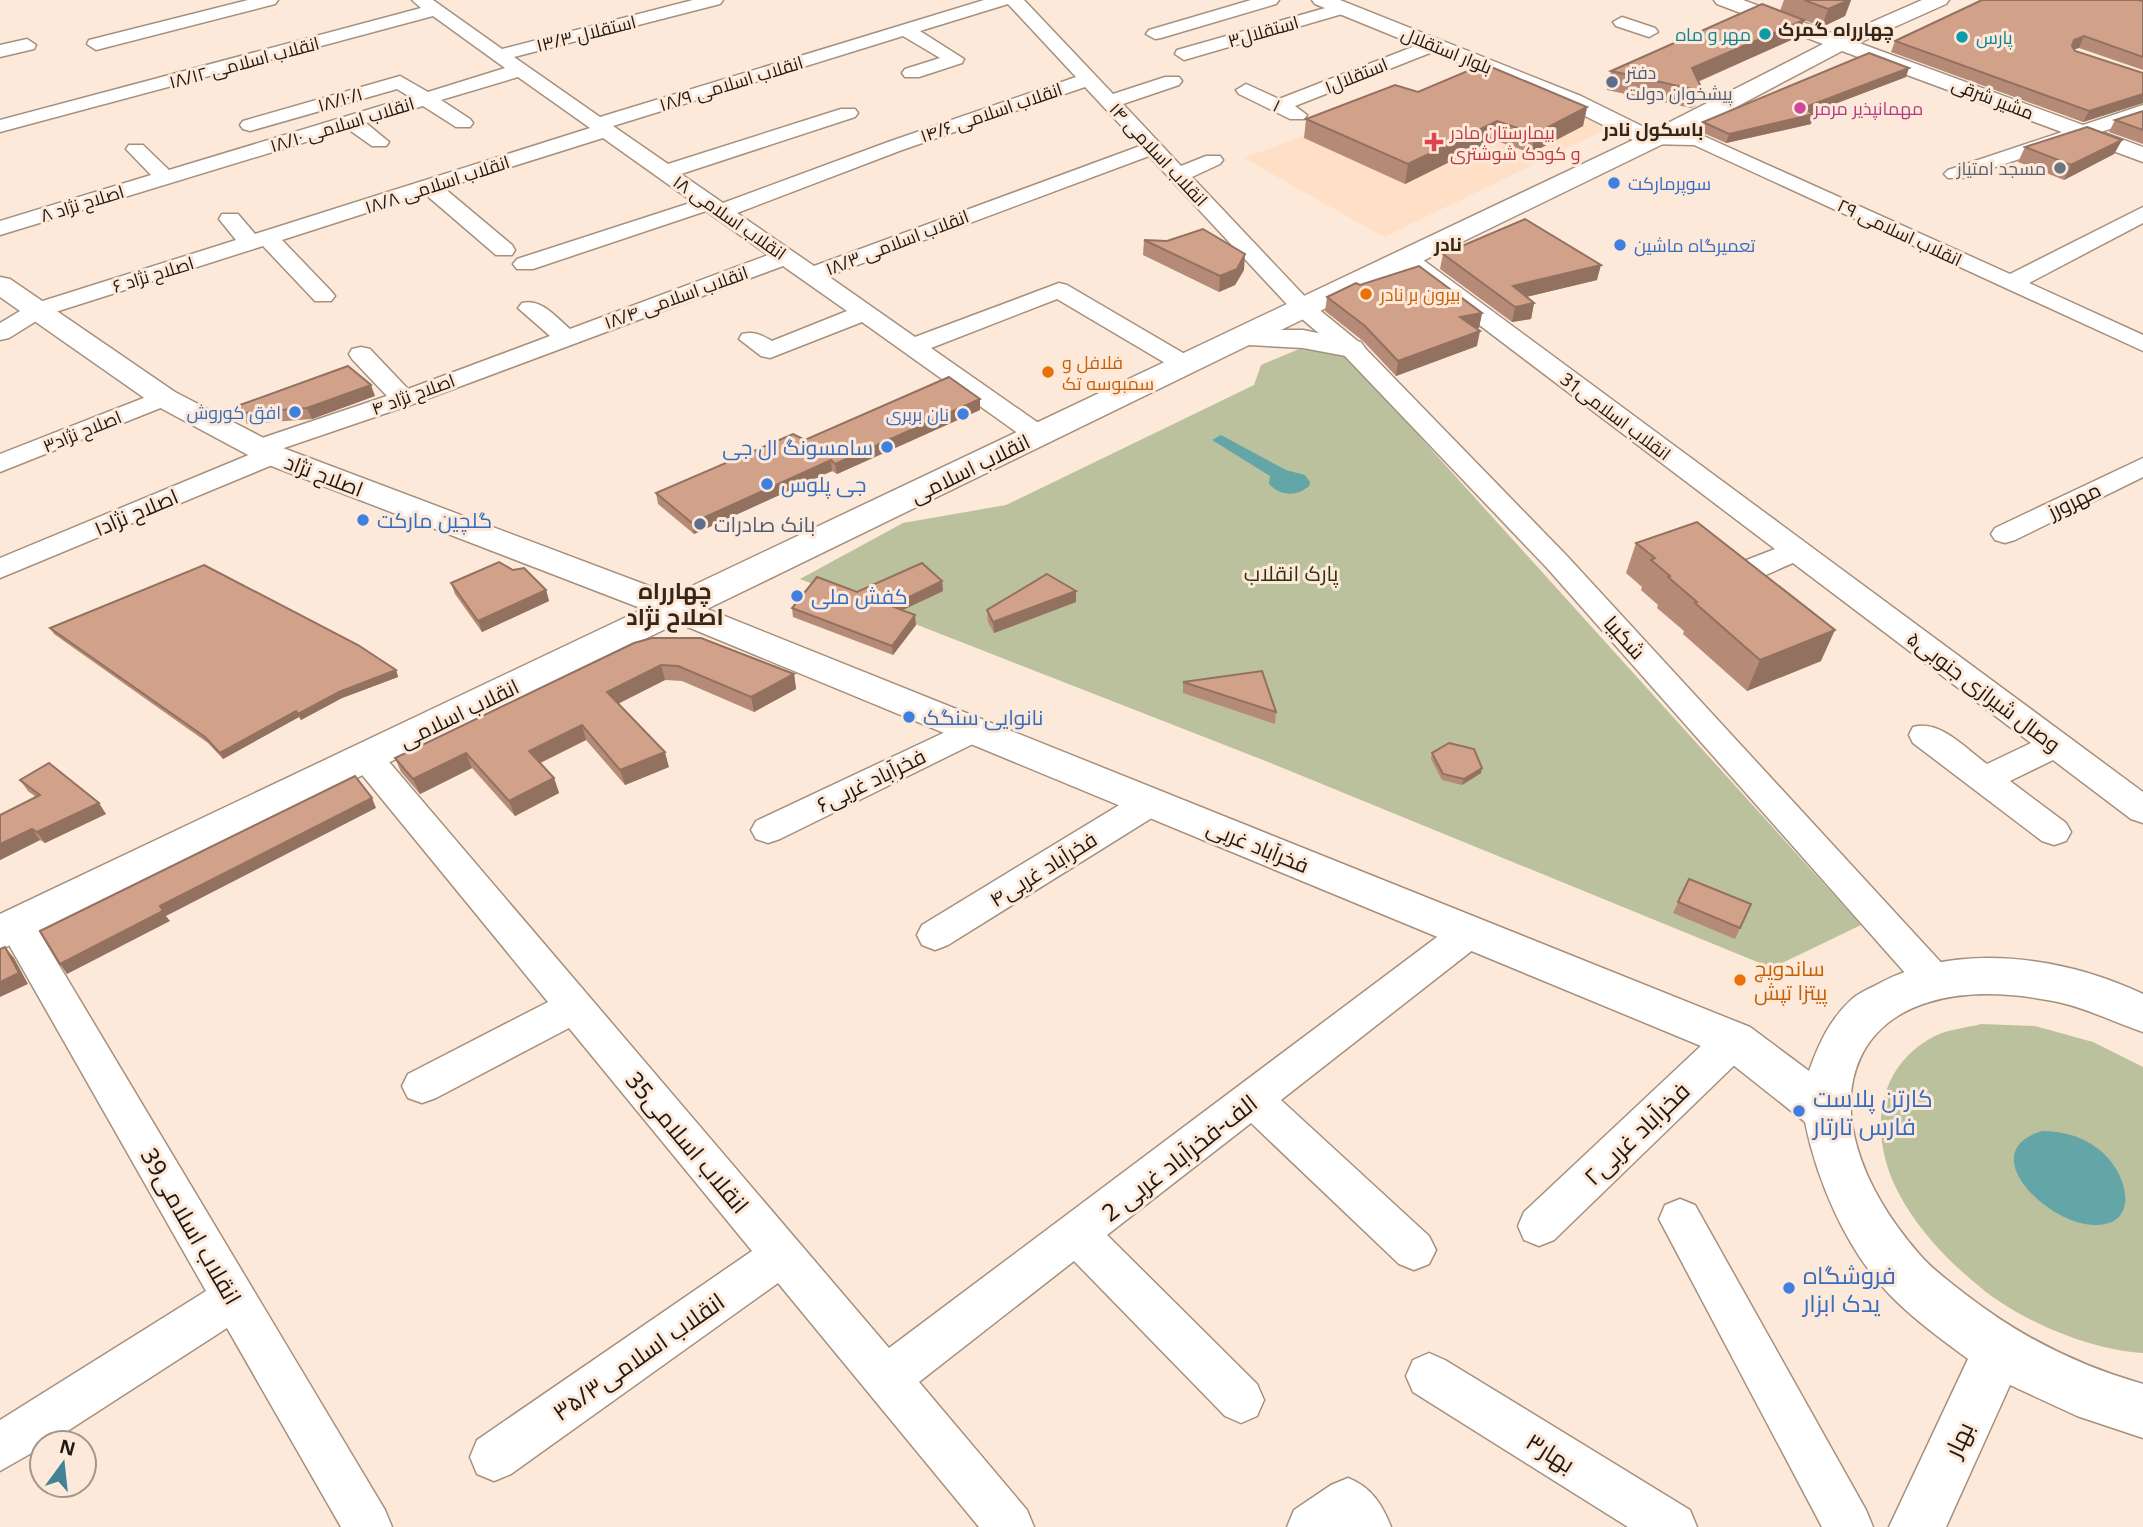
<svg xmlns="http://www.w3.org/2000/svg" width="2143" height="1527" font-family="'Noto Sans',Cairo,sans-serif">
	<rect width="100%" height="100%" fill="#fde9d9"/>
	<polygon fill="#ffe0c6" points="1486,73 1613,126 1384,237 1244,158 1392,103"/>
	<g fill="#bac19c">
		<polygon points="1299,349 1345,354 1861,925 1772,968 1273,764 800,579 903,523 1006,505 1254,385 1261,365"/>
		<path d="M 1981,1024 L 2035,1026 L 2093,1042 L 2143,1067 L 2143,1353 C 2091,1350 2027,1323 1986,1292 C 1952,1265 1918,1231 1898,1192 C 1869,1136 1874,1067 1935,1036 C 1948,1029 1967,1028 1981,1024 Z"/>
	</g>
	<g fill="#64a6a7">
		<path d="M 1221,435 L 1286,470 L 1305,475 L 1310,482 L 1309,486 C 1297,497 1280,496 1269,484 L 1270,476 L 1212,440 Z"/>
		<path d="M 2042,1131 C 2062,1131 2081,1136 2097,1148 C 2127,1169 2143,1226 2094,1225 C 2049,1225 1972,1152 2042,1131 Z"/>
	</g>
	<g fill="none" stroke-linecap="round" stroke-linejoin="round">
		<defs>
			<g id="minor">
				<polygon points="248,0 278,0 275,4 96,50 87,44 89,40"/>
				<path d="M 412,0 L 433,0 L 502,49 L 693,0 L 723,0 L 720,4 L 514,57 L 600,117 L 984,0 L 1024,0 L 1113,94 L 1165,77 L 1179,77 L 1182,81 L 1179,85 L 1123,104 L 1181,166 L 1206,156 L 1220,156 L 1223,160 L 1220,164 L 1192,177 L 1311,303 L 1360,343 L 1567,556 L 1947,969 L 1953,980 L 1947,991 L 1934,995 L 1921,991 L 1547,568 L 1342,353 L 1295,313 L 1149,156 L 828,276 L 915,337 L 1059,283 L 1067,285 L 1195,360 L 1199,365 L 1195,370 L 1186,373 L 1177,370 L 1057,299 L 931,348 L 1047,429 L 1051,435 L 1047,441 L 1038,443 L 1029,441 L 862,322 L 770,358 L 761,356 L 739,339 L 742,334 C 755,331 761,335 772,341 L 847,311 L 783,266 L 413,404 L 281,449 L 285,455 L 282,461 L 0,578 L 0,558 L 251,454 L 246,448 L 250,442 L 387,396 L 352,359 L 349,354 L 352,349 L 361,347 L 370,349 L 408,389 L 550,336 L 518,308 L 522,303 C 541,298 556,317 570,329 L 768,255 L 706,211 L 533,269 L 517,269 L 513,264 L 517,259 L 693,202 L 603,138 L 444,188 L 512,245 L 515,250 L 512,255 L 496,255 L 425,194 L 282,240 L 331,291 L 335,296 L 331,301 L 315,301 L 263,246 L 46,315 L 9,338 L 0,340 L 0,323 L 30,305 L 236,240 L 219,219 L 222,214 L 238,214 L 255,234 L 590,128 L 518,77 L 441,100 L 470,119 L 473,123 L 470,127 L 456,127 L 423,106 L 366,123 L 389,142 L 386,146 L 372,146 L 348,129 L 0,235 L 0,221 L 151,175 L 126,149 L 129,145 L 143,145 L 169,170 L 410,97 L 397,89 L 250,131 L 243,129 L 240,125 L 243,121 L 400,76 L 428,92 L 505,68 L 433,16 L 0,132 L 0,120 L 421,8 ZM 1008,4 L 1076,77 L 888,142 L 723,203 L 681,174 L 855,117 L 858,113 L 855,109 L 841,109 L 668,164 L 613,126 L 903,36 L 940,58 L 905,69 L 902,73 L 905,77 L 919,77 L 962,63 L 964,59 L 920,31 ZM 1085,87 L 1140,146 L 814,266 L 737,213 L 902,150 Z"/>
				<polygon points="1251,0 1279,0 1276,4 1161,38 1155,39 1146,34 1149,30"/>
				<polygon points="1343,3 1349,4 1352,8 1349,12 1184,60 1175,54 1177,50"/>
				<polygon points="1622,17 1655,28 1658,32 1649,37 1616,26 1613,22"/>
				<polygon points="27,39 36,45 34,49 0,57 0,45"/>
				<polygon points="1433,39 1442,45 1440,49 1295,106 1307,115 1304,119 1290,119 1239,94 1236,90 1246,84 1279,99"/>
				<polygon points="2143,105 2143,118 1962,178 1948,178 1944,174 1948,170"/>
				<polygon points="1697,133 2010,274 2143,207 2143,223 2029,283 2143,335 2143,351 1694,145 1645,144 1642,140 1645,136 1652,134"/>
				<path d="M 1407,252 L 1415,254 L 2143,792 L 2143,823 L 2131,819 L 2053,760 L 2010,781 L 2066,823 L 2071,832 L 2066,841 L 2054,845 L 2042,841 L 1913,743 L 1909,735 L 1913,727 C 1940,719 1966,749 1987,764 L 2031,743 L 1793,563 C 1773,571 1747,587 1726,582 L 1721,575 L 1726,568 L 1775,549 L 1399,264 L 1396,259 L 1399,254 Z"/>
				<polygon points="164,390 173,393 177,398 173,403 0,472 0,454"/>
				<polygon points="2143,458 2143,477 2015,540 2005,543 1995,540 1991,534 1995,528"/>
				<polygon points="973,719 985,722 989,730 985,738 780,839 768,843 756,839 751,830 756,821"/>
				<polygon points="366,745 378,749 889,1348 1457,922 1470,917 1483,922 1488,932 1483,942 1281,1100 1429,1236 1436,1250 1429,1264 1414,1270 1399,1264 1251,1123 1107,1235 1257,1384 1264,1400 1257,1416 1241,1423 1225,1416 1074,1261 919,1382 1027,1510 1034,1527 979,1527 778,1283 511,1474 494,1481 477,1474 470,1457 477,1440 752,1251 569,1028 436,1098 422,1103 408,1098 402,1086 408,1074 548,1002 354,765 349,757 354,749"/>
				<polygon points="1151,789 1163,793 1168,802 1163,811 948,945 935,950 922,945 917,935 922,925 1139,793"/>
				<polygon points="16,911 29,915 385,1510 392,1527 341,1527 227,1328 49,1443 42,1443 42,1447 0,1471 0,1420 206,1291 0,929 3,915"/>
				<polygon points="1734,1024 1748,1028 1753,1040 1748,1052 1554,1240 1539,1246 1524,1240 1518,1226 1524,1212 1720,1028"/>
				<polygon points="1680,1199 1695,1205 1866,1510 1873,1527 1822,1527 1659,1219 1665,1205"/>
				<polygon points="1429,1353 1445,1360 1690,1510 1697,1527 1628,1527 1413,1392 1406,1376 1413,1360"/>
				<path d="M 1348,1478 C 1371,1487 1382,1504 1391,1527 L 1287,1527 L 1294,1510 L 1331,1485 Z"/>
			</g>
			<path id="major" d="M 1312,0 L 1340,0 L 1581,96 L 1652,131 L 1823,44 L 1717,4 L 1714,0 L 1743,0 L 1840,36 L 1922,0 L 1949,0 L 1946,4 L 1859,43 L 2143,147 L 2143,162 L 1842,51 L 1704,124 L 1281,330 L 1303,330 L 1361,342 L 1365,348 L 1361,354 L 1351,357 L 1303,348 L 1249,345 L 707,609 L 1750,1027 L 1809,1071 C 1819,1043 1830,1019 1852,999 C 1860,992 1871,988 1880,983 C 1959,941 2065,957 2143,994 L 2143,1032 C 2113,1022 2085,1007 2053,1001 C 1846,960 1791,1108 1920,1255 C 1933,1270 1950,1282 1965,1294 C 2019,1336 2076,1365 2143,1384 L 2143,1438 L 2077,1416 L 2010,1385 L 1946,1527 L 1889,1527 L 1968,1359 C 1941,1339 1912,1318 1889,1294 C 1846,1249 1817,1181 1805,1122 L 1718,1053 L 678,623 L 0,950 L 0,914 L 643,609 L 261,462 L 153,404 L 0,297 L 0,277 L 10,279 L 175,392 L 283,448 L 673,595 L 1633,140 L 1565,106 L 1315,4 Z"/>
		</defs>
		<use href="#minor" stroke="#a6907d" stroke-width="3"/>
		<use href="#major" stroke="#a6907d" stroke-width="3"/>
		<use href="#minor" fill="#fff" fill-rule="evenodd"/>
		<use href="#major" fill="#fff" fill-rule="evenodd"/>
	</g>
	<g fill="#b58a76">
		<polygon points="1784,0 1851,0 1845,16 1822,27 1804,20 1798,37 1698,82 1701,87 1695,106 1691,108 1607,90 1611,71 1780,11"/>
		<polygon points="2143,1 2143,70 2079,48 2074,49 2075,51 2143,73 2143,103 2083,122 1891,52 1895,41"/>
		<polygon points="1906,77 1811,113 1811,124 1726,143 1701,132 1703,122"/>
		<polygon points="1418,92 1587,107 1583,126 1531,153 1494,140 1405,184 1304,138 1306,119"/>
		<polygon points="2143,111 2143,144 2109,132 2115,120"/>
		<polygon points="2122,140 2114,154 2064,180 2018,162 2025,147"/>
		<polygon points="1144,240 1244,270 1235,285 1219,292 1143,255"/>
		<polygon points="1443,254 1597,280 1526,297 1534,303 1531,319 1512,322 1440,269"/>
		<polygon points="1360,285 1482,313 1479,328 1477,329 1477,346 1396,376 1363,341 1325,311 1327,297"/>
		<polygon points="375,396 312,419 247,424 242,413"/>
		<polygon points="980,410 837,474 832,471 694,534 658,504 656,493 805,440"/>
		<polygon points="1636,543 1821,661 1747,691 1683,634 1684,631 1657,608 1658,605 1641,590 1642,587 1626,573"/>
		<polygon points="942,581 943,591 903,610 916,625 893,655 793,617 792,608 857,592"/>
		<polygon points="451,583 546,590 549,601 482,632 455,594"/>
		<polygon points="1076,591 1076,602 994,633 988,622 987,610"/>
		<polygon points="50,628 396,670 398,677 342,698 301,720 299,717 223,759 208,743 54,634"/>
		<polygon points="634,643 794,674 796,689 754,712 682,681 665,680 618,704 669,767 625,785 586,740 540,763 554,778 559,793 515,816 472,768 420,794 401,772 395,758"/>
		<polygon points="1183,682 1276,712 1275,724 1183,693"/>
		<polygon points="1432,753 1481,773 1462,785 1442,780 1431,759"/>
		<polygon points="20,780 106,814 45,843 40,840 0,860 0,815 36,797 28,791"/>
		<polygon points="1689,879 1740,928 1735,939 1673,913"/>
	</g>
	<g fill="#937160">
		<polygon points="1849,0 1851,0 1845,16 1822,27 1828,9"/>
		<polygon points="1804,20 1798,37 1687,86 1692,68"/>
		<polygon points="2084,36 2079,48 2069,51 2074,40"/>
		<polygon points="1909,68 1906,77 1800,117 1803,108"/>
		<polygon points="1701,87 1695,106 1691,108 1696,90"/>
		<polygon points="2143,94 2143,103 2083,122 2089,111"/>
		<polygon points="1587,107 1583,126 1531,153 1535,134"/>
		<polygon points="1814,114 1811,124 1726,143 1729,134"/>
		<polygon points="1497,121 1494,140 1405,184 1408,164"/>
		<polygon points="2122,140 2114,154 2064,180 2071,165"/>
		<polygon points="1245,254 1244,270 1235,285 1219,292 1220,276"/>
		<polygon points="1601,265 1597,280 1509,301 1513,286"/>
		<polygon points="1534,303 1531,319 1512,322 1515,307"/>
		<polygon points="1482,313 1479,328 1457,332 1460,317"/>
		<polygon points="1480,331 1477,346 1396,376 1398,361"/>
		<polygon points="371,385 375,396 312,419 307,408"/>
		<polygon points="980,399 980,410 837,474 835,464"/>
		<polygon points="831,460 832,471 694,534 692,523"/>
		<polygon points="942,581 943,591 892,615 891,606"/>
		<polygon points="546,590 549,601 482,632 478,621"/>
		<polygon points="1076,591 1076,602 994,633 993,622"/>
		<polygon points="915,615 916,625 893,655 892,646"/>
		<polygon points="1835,630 1821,661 1747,691 1760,660"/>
		<polygon points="661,665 665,680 611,707 607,692"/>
		<polygon points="396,670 398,677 342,698 301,720 298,714 339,692"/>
		<polygon points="794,674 796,689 754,712 751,697"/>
		<polygon points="296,711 299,717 223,759 220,753"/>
		<polygon points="582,725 586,740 534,766 529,751"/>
		<polygon points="665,752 669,767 625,785 620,770"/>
		<polygon points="466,753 472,768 420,794 413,779"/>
		<polygon points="1482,768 1481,773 1462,785 1464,779"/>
		<polygon points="554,778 559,793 515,816 509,801"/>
		<polygon points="372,798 376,808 166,916 170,921 67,974 60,964 160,906"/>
		<polygon points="99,803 106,814 45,843 37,832"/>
		<polygon points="32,829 40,840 0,860 0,844"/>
		<polygon points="5,947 14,958 28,984 0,997 0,982"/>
	</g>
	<g fill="#d2a189" stroke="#937160" stroke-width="2">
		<polygon points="1804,0 1849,0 1828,9"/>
		<polygon points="1982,0 2138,0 2143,1 2143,57 2084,36 2074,40 2072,46 2075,51 2143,73 2143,94 2089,111 1895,41"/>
		<polygon points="1762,4 1804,20 1692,68 1701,87 1696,90 1611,71"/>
		<polygon points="1869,53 1909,68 1803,108 1814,114 1729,134 1703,122"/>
		<polygon points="1484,64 1587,107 1535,134 1497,121 1408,164 1306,119 1395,85 1418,92"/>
		<polygon points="2143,111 2143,130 2115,120"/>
		<polygon points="2087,127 2122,140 2071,165 2025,147"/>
		<polygon points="1525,219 1601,265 1513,286 1534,303 1515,307 1443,254"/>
		<polygon points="1203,229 1245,254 1237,269 1220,276 1144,240 1167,241"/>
		<polygon points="1419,266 1482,313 1460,317 1480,331 1398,361 1365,326 1327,297 1356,283 1360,285"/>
		<polygon points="348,366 371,385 307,408 242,413 240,405"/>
		<polygon points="949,377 980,399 835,464 831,460 692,523 656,493 793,434 805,440"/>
		<polygon points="1697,522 1835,630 1760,660 1695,603 1697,602 1668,577 1670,576 1651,560 1655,558 1636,543"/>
		<polygon points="499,562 513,570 524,568 546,590 478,621 451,583"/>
		<polygon points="922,563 942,581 891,606 915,615 892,646 792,608 817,577 857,592"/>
		<polygon points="204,565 358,645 396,670 339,692 298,714 296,711 220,753 205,737 50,628"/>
		<polygon points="1047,574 1076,591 993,622 987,610"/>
		<polygon points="652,638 701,638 794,674 751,697 678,666 661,665 607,692 665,752 620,770 582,725 529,751 554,778 509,801 466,753 413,779 395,758 634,643"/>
		<polygon points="1262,671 1276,712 1183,682"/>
		<polygon points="1449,743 1474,749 1482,768 1464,779 1443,774 1432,753"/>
		<polygon points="49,763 99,803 37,832 32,829 0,844 0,815 40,795 20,780"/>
		<polygon points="355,776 372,798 160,906 163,911 60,964 40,931"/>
		<polygon points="1689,879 1751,904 1740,928 1678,902"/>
		<polygon points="5,947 19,973 0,982 0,949"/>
	</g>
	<g fill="#0f9aa8" stroke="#fde9d9" stroke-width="2.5">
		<circle cx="1765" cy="34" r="7"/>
		<circle cx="1962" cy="37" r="7"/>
	</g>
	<g fill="#5c6f8a" stroke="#fde9d9" stroke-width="2.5">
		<circle cx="1612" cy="82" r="7"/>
		<circle cx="700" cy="524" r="7"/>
	</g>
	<circle fill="#d1479c" stroke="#fde9d9" stroke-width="2.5" cx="1800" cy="108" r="7"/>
	<path fill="#e0444e" stroke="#fde9d9" stroke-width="2.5" d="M1430.5 131.5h7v7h7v7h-7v7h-7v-7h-7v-7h7z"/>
	<circle fill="#6b7280" stroke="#fde9d9" stroke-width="2.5" cx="2060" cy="168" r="7"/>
	<g fill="#3f7fe0" stroke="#fde9d9" stroke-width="2.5">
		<circle cx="1614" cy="183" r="7"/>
		<circle cx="1620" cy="245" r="7"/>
		<circle cx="295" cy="412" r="7"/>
		<circle cx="963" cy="414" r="7"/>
		<circle cx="887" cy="447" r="7"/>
		<circle cx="767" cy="484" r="7"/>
		<circle cx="363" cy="520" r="7"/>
		<circle cx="797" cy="596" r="7"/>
		<circle cx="909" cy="717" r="7"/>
		<circle cx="1799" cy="1111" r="7"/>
		<circle cx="1789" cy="1288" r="7"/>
	</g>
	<g fill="#e8710a" stroke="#fde9d9" stroke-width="2.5">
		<circle cx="1366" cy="294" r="7"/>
		<circle cx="1048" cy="372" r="7"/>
		<circle cx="1740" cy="980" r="7"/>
	</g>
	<g text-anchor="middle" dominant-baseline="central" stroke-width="6" stroke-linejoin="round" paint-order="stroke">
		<g font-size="18" fill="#201811" stroke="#fde9d9">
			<text transform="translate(1263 31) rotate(-16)">استقلال۳</text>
			<text transform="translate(586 33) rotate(-14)">۱۳/۳ استقلال</text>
			<text transform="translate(1447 50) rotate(22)">بلوار استقلال</text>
			<text transform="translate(244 62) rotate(-15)">۱۸/۱۲ انقلاب اسلامی</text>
			<text transform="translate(1356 75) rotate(-22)">استقلال۱</text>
			<text transform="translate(731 83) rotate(-17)">۱۸/۹ انقلاب اسلامی</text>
			<text transform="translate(1993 98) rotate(21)">مشیر شرقی</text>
			<text transform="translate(340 99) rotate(-16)">۱۸/۱۰/۱</text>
			<text transform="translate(1277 105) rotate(26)">۱</text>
			<text transform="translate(991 112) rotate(-19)">۱۴/۶ انقلاب اسلامی</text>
			<text transform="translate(342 124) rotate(-17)">۱۸/۱۰ انقلاب اسلامی</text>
			<text transform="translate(1159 154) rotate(47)">۱۴ انقلاب اسلامی</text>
			<text transform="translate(437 184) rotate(-18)">۱۸/۸ انقلاب اسلامی</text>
			<text transform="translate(82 203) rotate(-17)">۸ اصلاح نژاد</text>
			<text transform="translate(730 217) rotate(35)">۱۸ انقلاب اسلامی</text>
			<text transform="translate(1900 232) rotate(25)">انقلاب اسلامی ۲۹</text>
			<text transform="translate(897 242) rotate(-21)">۱۸/۳ انقلاب اسلامی</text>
			<text transform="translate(153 274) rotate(-17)">۶ اصلاح نژاد</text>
			<text transform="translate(676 297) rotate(-20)">۱۸/۴ انقلاب اسلامی</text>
			<text transform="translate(413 394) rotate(-20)">۴ اصلاح نژاد</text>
			<text transform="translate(1616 416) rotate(37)">31انقلاب اسلامی</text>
			<text transform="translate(82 431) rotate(-22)">اصلاح نژاد۳</text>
		</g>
		<g font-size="18" fill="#0d838f" stroke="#fde9d9" text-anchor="end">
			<text x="1751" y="34">مهر و ماه</text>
			<text x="1976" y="37" text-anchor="start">پارس</text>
		</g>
		<g font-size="18" fill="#4e5e75" stroke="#fde9d9" text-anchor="start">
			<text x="1626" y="72">دفتر<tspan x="1626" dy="21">پیشخوان دولت</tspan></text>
		</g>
		<g font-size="18" fill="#b23c85" stroke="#fde9d9" text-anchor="start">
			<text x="1814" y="108">مهمانپذیر مرمر</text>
		</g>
		<g font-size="18" fill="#be3a42" stroke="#fde9d9" text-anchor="start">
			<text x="1450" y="132">بیمارستان مادر<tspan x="1450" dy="21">و کودک شوشتری</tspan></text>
		</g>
		<g font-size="18" fill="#5b616d" stroke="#fde9d9" text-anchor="end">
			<text x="2046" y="168">مسجد امتیاز</text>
		</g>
		<g font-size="18" fill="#366cbe" stroke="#fde9d9" text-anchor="start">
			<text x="1628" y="183">سوپرمارکت</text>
			<text x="1634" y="245">تعمیرگاه ماشین</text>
			<text x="281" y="412" text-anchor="end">افق کوروش</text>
			<text x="949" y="414" text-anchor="end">نان بربری</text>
		</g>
		<g font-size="18" fill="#c56008" stroke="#fde9d9" text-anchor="start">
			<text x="1380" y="294">بیرون بر نادر</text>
			<text x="1062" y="362">فلافل و<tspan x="1062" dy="21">سمبوسه تک</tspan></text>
		</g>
		<g font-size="19" font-weight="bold" fill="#382615" stroke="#fde9d9">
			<text x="1836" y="29">چهارراه گمرک</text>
			<text x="1653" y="129">باسکول نادر</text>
			<text x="1448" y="244">نادر</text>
		</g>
		<g font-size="21" fill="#366cbe" stroke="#fde9d9" text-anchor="start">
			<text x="873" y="447" text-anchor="end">سامسونگ ال جی</text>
			<text x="781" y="484">جی پلوس</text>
			<text x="377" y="520">گلچین مارکت</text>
			<text x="811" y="596">کفش ملی</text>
			<text x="923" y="717">نانوایی سنگک</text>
		</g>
		<g font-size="21" fill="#201811" stroke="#fde9d9">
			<text transform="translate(970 468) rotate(-26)">انقلاب اسلامی</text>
			<text transform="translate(324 475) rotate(21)">اصلاح نژاد</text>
			<text transform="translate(2074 500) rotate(-26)">مهرورز</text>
			<text transform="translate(136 512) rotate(-23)">اصلاح نژاد۱</text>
			<text transform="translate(1625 637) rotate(48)">شکیبا</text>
			<text transform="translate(1984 691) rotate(37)">۵وصال شیرازی جنوبی</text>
			<text transform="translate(459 713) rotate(-26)">انقلاب اسلامی</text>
			<text transform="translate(871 780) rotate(-26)">۶فخرآباد غربی</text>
			<text transform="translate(1258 846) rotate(22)">فخرآباد غربی</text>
			<text transform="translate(1043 869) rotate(-32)">۴فخرآباد غربی</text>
		</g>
		<g font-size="21" fill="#4e5e75" stroke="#fde9d9" text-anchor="start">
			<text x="714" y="524">بانک صادرات</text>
		</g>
		<g font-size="21" fill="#2e330c" stroke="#fde9d9">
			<text x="1291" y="573">پارک انقلاب</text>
		</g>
		<g font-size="21" fill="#c56008" stroke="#fde9d9" text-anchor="start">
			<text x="1754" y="968">ساندویچ<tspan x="1754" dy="24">پیتزا تپش</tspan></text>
		</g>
		<g font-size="23" font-weight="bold" fill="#382615" stroke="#fde9d9">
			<text x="675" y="590">چهارراه<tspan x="675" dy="26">اصلاح نژاد</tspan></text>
		</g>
		<g font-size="24" fill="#366cbe" stroke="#fde9d9" text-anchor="start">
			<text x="1813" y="1097">کارتن پلاست<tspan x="1813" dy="28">فارس تارتار</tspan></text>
			<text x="1803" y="1274">فروشگاه<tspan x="1803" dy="28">یدک ابزار</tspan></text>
		</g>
		<g font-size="24" fill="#201811" stroke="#fde9d9">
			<text transform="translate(1636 1133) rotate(-44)">۲فخرآباد غربی</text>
			<text transform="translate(688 1142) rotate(50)">35انقلاب اسلامی</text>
			<text transform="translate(1179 1157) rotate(-38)">2 الف-فخرآباد غربی</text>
			<text transform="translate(192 1226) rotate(60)">39انقلاب اسلامی</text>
			<text transform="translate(638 1356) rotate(-35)">انقلاب اسلامی۳۵/۳</text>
			<text transform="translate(1958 1439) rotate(-65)">بهار</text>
			<text transform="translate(1551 1452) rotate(32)">بهار۳</text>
		</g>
	</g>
	<g transform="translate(63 1464) rotate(15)"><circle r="33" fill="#fde9d9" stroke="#a59589" stroke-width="2"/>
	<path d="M0-5L12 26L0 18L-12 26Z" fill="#418294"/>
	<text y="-10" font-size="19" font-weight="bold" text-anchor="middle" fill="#201811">N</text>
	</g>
</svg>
